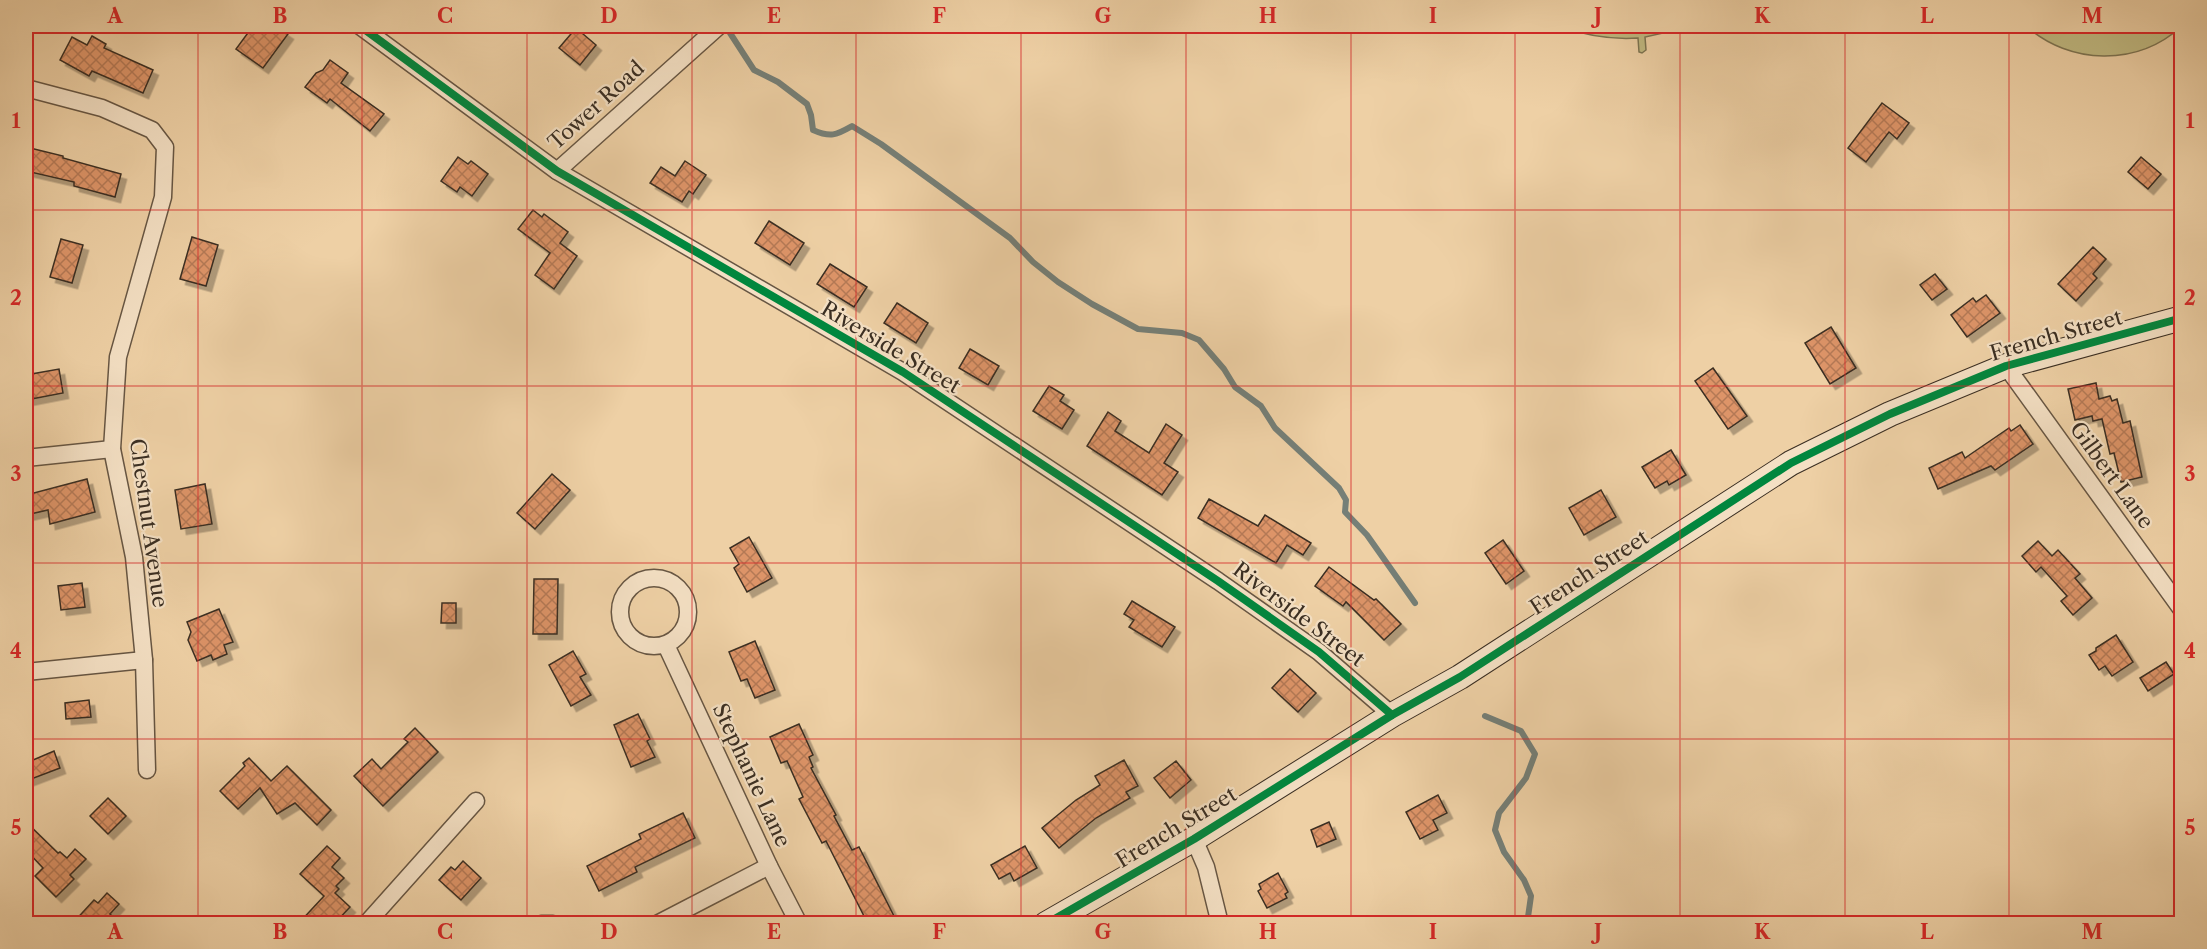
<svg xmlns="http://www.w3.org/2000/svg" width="2207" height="949" font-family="'Libre Caslon Text',serif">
	<defs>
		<pattern id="building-cross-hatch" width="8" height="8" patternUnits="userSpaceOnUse" patternTransform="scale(1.5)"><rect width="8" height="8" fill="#dd9468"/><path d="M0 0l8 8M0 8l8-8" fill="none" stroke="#b47955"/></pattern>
		<filter id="shadow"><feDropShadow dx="5.5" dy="5.5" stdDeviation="0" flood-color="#0004"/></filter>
	</defs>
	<rect width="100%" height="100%" fill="#eed0a5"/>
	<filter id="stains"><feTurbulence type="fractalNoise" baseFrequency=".00333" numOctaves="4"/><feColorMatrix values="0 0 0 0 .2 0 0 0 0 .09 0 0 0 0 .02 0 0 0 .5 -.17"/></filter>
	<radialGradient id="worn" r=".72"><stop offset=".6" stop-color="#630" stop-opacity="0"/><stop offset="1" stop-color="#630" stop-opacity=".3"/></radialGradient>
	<g fill="#c0b981" stroke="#7d7452" stroke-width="1.5">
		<path d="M 1558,26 C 1580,25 1602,29 1624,29 C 1647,30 1670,25 1694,26 L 1645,37 L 1646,50 L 1642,53 L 1639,52 L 1638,38 C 1611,40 1584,35 1558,26 Z"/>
		<path d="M 2026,26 L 2069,26 L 2082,30 L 2110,32 L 2139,26 L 2182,26 C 2137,67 2070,65 2026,26 Z"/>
	</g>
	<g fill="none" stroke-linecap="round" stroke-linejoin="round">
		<g stroke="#757f77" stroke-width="6">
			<path d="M 730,33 L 754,70 L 778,82 L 807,104 L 811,115 L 813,130 C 831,138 836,135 852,126 L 881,144 L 1010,238 L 1033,262 L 1058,282 L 1092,304 L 1138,329 L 1182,333 L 1199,340 L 1224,369 L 1235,387 L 1261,406 L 1275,428 L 1339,488 L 1346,500 L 1345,512 L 1367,535 L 1415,603"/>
			<polyline points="1485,716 1521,731 1535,754 1526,778 1499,813 1495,830 1504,852 1524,880 1531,896 1527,924"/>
		</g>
	</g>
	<g fill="url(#building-cross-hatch)" stroke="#3a2e22" stroke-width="1.5" filter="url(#shadow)">
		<polygon points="253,26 276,26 288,34 263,68 236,49"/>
		<polygon points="576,28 596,45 580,65 559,48"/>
		<polygon points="92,36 106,44 104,48 153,70 143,93 92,71 89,76 60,60 72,37 87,45"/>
		<polygon points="330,60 348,73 341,83 384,114 370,131 330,99 327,103 305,87 316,73 323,70"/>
		<polygon points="1882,103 1909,123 1897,139 1889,132 1866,162 1848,148"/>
		<polygon points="26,147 63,156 63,158 121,174 115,197 74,186 74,182 26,171"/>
		<polygon points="458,157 468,164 471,161 488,174 472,196 460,187 457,192 441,181"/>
		<polygon points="2141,157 2161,174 2148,189 2128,172"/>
		<polygon points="685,161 706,175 693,194 689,191 682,202 650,183 661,167 675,176"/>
		<polygon points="533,210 542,217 544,214 568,232 560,243 577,256 554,289 535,275 550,253 518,229"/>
		<polygon points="769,221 804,243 790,265 755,243"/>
		<polygon points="192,237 218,245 206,286 180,279"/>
		<polygon points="61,239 83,245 72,283 50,277"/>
		<polygon points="2093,247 2106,259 2093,274 2097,278 2076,301 2058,284"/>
		<polygon points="830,264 867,287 854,307 817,284"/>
		<polygon points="1935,274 1947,289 1932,300 1920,285"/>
		<polygon points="1986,295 2000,313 1967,337 1951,315 1973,298 1976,302"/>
		<polygon points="897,303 928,323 916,343 884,323"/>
		<polygon points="1831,327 1856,368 1830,384 1805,343"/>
		<polygon points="970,349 999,366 988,385 959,368"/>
		<polygon points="1713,368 1747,416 1728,429 1695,381"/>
		<polygon points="59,369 63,393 26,400 26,375"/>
		<polygon points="2096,383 2099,399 2110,396 2112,401 2117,399 2123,423 2130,421 2142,477 2121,482 2114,453 2110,454 2102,419 2093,421 2092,416 2075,420 2068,389"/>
		<polygon points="1049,386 1064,395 1060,401 1074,410 1062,429 1033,411"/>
		<polygon points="1108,412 1121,421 1115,431 1149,453 1166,424 1182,435 1164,463 1178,472 1162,495 1087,446"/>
		<polygon points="2020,425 2033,444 1995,470 1991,466 1938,489 1929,468 1962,452 1965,458 2009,428 2011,431"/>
		<polygon points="1671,450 1686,475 1669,485 1667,481 1655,488 1642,467"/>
		<polygon points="552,474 570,490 535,529 517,513"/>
		<polygon points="87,479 95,512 50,524 48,510 26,515 26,495"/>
		<polygon points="205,484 212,524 181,529 175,490"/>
		<polygon points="1601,490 1616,517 1584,535 1569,508"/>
		<polygon points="1209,499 1258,526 1265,515 1311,543 1303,555 1287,545 1276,563 1198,518"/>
		<polygon points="749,537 772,578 747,592 734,568 739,564 730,548"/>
		<polygon points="1503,540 1524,571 1506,584 1485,553"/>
		<polygon points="2038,541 2052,556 2058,550 2080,574 2075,578 2092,598 2073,615 2061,601 2067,596 2041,567 2036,572 2022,556"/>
		<polygon points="1329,567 1374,600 1376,599 1401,624 1384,640 1346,602 1343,606 1315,586"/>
		<polygon points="534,579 558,579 557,634 533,634"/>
		<polygon points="82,583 85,607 61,610 58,586"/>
		<polygon points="1132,601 1175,627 1162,647 1129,627 1134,620 1124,614"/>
		<polygon points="442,603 456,603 456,623 441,623"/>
		<polygon points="219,609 233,642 224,645 227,654 213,660 211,655 197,661 188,640 191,632 187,622"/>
		<polygon points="2116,635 2133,662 2112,676 2105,666 2099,670 2089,655 2096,651 2096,648"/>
		<polygon points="755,641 775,690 755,698 747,679 741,681 729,652"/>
		<polygon points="573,651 586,674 580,677 591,695 571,706 549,665"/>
		<polygon points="2166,662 2174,674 2148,691 2140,678"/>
		<polygon points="1290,669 1316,693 1298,712 1272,688"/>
		<polygon points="89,700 91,717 66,719 65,703"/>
		<polygon points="638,714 650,739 647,741 655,757 631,767 614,725"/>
		<polygon points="799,724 813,755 809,757 813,767 811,768 836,815 834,816 852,850 859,847 898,924 868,924 826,841 822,843 799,799 803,797 787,761 781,763 770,737"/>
		<polygon points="415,728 438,752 383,806 354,776 372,759 381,769 408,742 404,739"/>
		<polygon points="54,751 60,768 26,781 26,763"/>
		<polygon points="249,758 271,781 287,766 331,810 317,825 295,803 277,814 260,788 238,809 220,791 245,766 243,763"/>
		<polygon points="1124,760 1138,786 1126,792 1130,798 1096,818 1059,848 1042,828 1076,800 1100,785 1095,776"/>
		<polygon points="1176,761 1191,780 1170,798 1154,778"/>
		<polygon points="1438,795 1447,813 1433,820 1438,830 1420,839 1406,812"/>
		<polygon points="108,798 126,816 108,834 90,816"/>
		<polygon points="683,813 695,838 635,867 637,872 599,891 587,866 641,839 639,834"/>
		<polygon points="26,822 58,853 60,852 67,858 75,849 86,859 70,875 74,879 56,897 35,876 43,868 26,850"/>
		<polygon points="1329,822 1336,839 1317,847 1311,830"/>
		<polygon points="327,846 340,858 332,867 344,878 336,886 339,889 335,893 350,907 334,924 298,924 324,896 300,874"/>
		<polygon points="1025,846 1037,868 1014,881 1010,873 999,879 991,865"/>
		<polygon points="463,861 481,878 461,900 439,880 451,867 455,870"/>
		<polygon points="1278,873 1288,892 1285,894 1287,898 1267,908 1258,891 1261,889 1259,884"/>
		<polygon points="107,893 119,904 110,914 120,924 72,924 94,900 98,903"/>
	</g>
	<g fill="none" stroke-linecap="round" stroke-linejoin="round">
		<defs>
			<g id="street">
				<polyline points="360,26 557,171 903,372 1218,581 1319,652 1392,715"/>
				<polyline points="26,88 102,108 152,130 165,147 163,197 118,357 112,449 134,557 144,660 147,770"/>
				<polyline points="557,171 719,26"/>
				<polyline points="2006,366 2182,610"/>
				<polyline points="26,458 112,449"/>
				<circle cx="654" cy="612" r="34"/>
				<polyline points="666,645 769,866 799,924"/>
				<polyline points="26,672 144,660"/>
				<polyline points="1194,839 1206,867 1220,924"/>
				<polyline points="366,924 476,801"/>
				<polyline points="541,924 553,924"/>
				<polyline points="657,924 769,866"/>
			</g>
			<polyline id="secondary" points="1046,924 1194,839 1392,715 1460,677 1791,463 1890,414 2006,366 2182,318"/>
		</defs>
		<use href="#street" stroke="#675643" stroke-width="19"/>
		<use href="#secondary" stroke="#3a2e22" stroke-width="26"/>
		<use href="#street" stroke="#f4e0c4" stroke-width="16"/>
		<use href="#secondary" stroke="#f4e0c4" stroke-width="24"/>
		<defs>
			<g id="cycleway">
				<polyline points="360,26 557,171 903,372 1218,581 1319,652 1392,715"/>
				<polyline points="1046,924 1194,839 1392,715 1460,677 1791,463 1890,414 2006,366 2182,318"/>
			</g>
		</defs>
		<use href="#cycleway" stroke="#f4e0c4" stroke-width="11"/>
		<use href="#cycleway" stroke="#00873e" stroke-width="8"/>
	</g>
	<path fill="none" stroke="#d62828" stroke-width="1.5" stroke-opacity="0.55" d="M 198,26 L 198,924M 362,26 L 362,924M 527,26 L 527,924M 692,26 L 692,924M 856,26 L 856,924M 1021,26 L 1021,924M 1186,26 L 1186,924M 1351,26 L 1351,924M 1515,26 L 1515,924M 1680,26 L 1680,924M 1845,26 L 1845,924M 2009,26 L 2009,924M 26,210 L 2182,210M 26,386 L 2182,386M 26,563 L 2182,563M 26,739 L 2182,739"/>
	<g text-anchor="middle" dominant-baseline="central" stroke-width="4.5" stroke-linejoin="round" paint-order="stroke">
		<g font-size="21" fill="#3a2e22" stroke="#f4e0c4">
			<text transform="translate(596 105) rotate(-42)">Tower Road</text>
			<text transform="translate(2056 335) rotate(-16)">French Street</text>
			<text transform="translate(891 347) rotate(31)">Riverside Street</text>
			<text transform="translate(2112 475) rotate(54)">Gilbert Lane</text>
			<text transform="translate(149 523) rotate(82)">Chestnut Avenue</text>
			<text transform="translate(1589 572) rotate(-33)">French Street</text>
			<text transform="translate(1299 614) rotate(37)">Riverside Street</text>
			<text transform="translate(752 775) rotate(65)">Stephanie Lane</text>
			<text transform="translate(1176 827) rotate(-31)">French Street</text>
		</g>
	</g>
	<rect width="2207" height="949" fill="none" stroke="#eed0a5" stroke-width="66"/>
	<rect x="33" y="33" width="2141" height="883" fill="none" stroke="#d62828" stroke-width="2"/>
	<g font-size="20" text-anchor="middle" font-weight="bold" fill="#d62828">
		<text x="115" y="23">A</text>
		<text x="280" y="23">B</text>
		<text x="445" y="23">C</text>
		<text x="609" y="23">D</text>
		<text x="774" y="23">E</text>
		<text x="939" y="23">F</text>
		<text x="1103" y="23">G</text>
		<text x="1268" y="23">H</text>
		<text x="1433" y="23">I</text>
		<text x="1598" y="23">J</text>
		<text x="1762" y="23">K</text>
		<text x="1927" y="23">L</text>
		<text x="2092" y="23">M</text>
		<text x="16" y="128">1</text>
		<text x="2190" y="128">1</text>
		<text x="16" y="305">2</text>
		<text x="2190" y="305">2</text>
		<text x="16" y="481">3</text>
		<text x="2190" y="481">3</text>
		<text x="16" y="658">4</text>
		<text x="2190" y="658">4</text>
		<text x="16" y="835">5</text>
		<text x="2190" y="835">5</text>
		<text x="115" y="939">A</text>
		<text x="280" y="939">B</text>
		<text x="445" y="939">C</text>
		<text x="609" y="939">D</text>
		<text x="774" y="939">E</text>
		<text x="939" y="939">F</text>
		<text x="1103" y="939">G</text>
		<text x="1268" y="939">H</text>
		<text x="1433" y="939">I</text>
		<text x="1598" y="939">J</text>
		<text x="1762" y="939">K</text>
		<text x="1927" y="939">L</text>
		<text x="2092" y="939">M</text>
	</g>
	<rect width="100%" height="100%" filter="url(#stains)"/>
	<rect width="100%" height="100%" fill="url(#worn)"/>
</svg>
